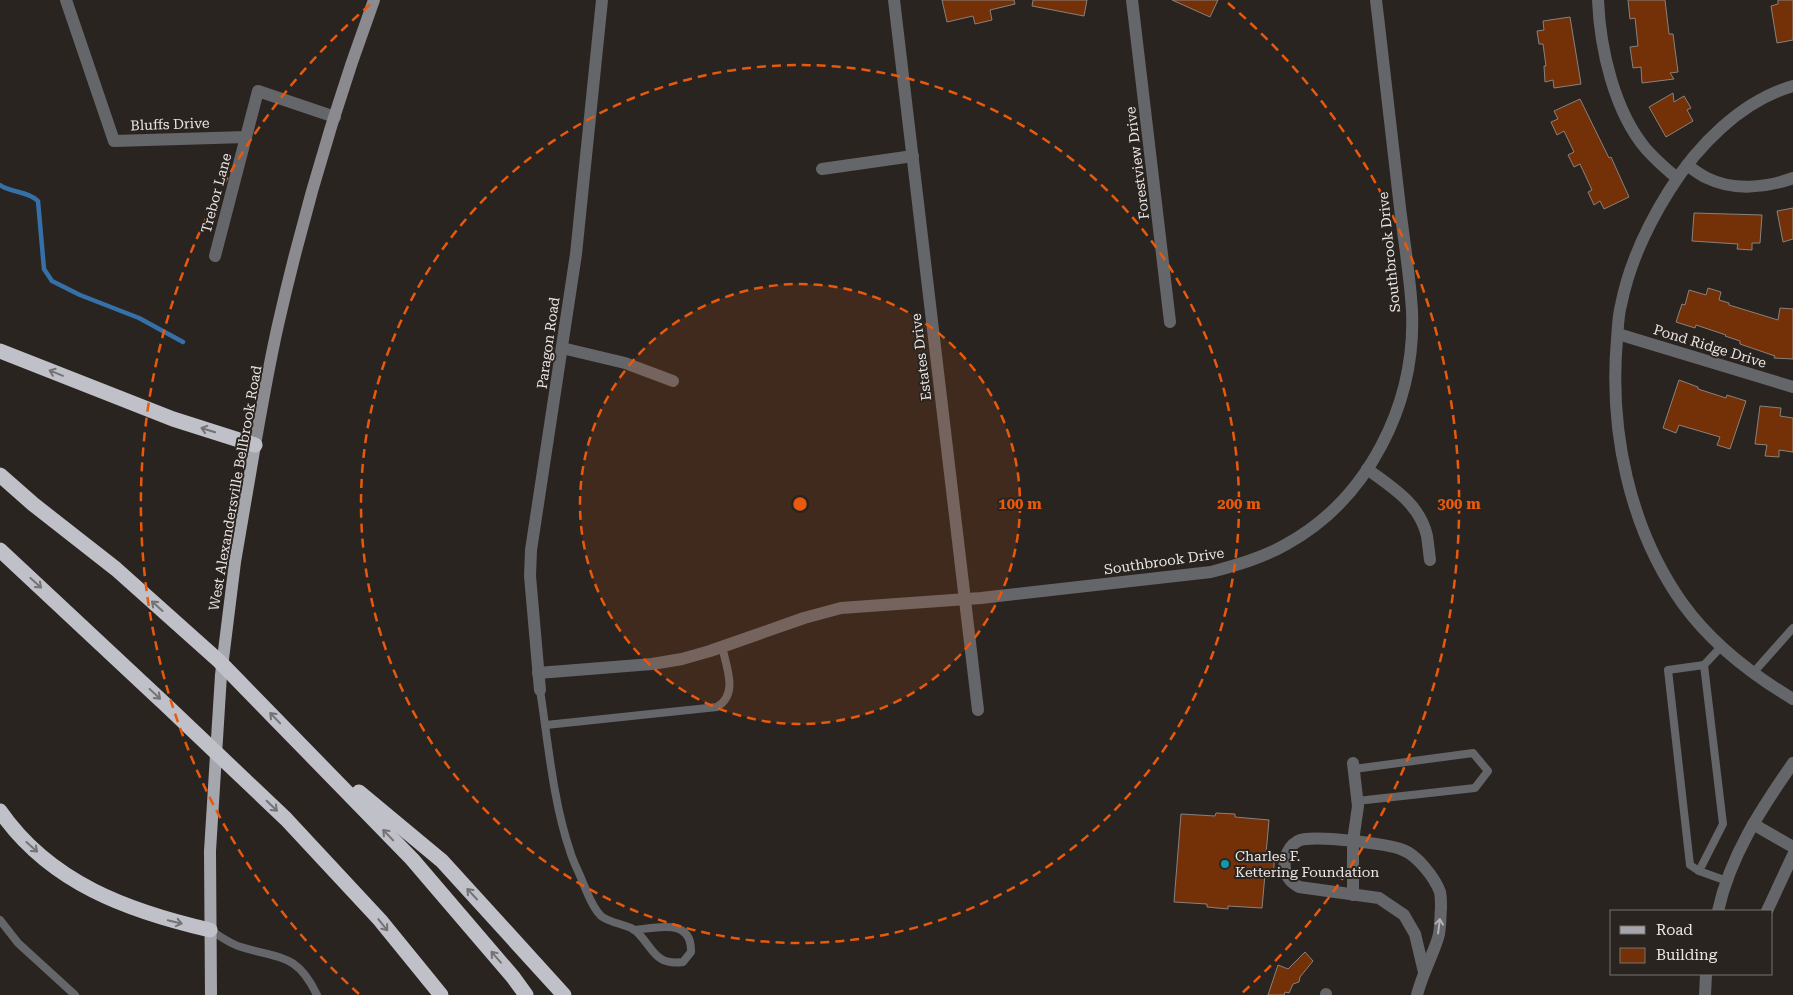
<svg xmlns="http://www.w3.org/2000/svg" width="1793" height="995" font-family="'Roboto Serif',serif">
	<rect width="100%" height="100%" fill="#2a2421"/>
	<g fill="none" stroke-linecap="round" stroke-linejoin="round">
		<path stroke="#3670a8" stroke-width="4.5" d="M 0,185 C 12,193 28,191 38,201 L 44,269 L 52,281 L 80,295 L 139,318 L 183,342"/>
	</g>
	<g fill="#743007" stroke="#89817d">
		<polygon points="942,0 1014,0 1015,4 990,10 992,20 975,24 973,16 947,22"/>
		<polygon points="1033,0 1087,0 1084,16 1032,6"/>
		<polygon points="1172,0 1218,0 1210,17"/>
		<polygon points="1628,0 1665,0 1669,34 1673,34 1678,72 1670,73 1674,79 1642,83 1641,67 1633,68 1630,47 1638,46 1635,18 1630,19"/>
		<polygon points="1778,0 1793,0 1793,40 1777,43 1771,6 1778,4"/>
		<polygon points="1570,17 1581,84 1554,88 1553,80 1545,82 1544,66 1546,66 1543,44 1539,44 1537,31 1544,30 1543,21"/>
		<polygon points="1673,93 1674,102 1684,96 1691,108 1687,110 1693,121 1666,137 1649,107"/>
		<polygon points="1580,99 1609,158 1611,157 1629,197 1604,209 1600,201 1594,205 1588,192 1592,190 1580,164 1574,167 1568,155 1574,152 1564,131 1557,135 1551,122 1558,119 1554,111"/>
		<polygon points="1793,208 1793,239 1783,242 1777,211"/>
		<polygon points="1694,213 1762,215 1760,243 1752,243 1752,250 1737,249 1738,244 1692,241"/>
		<polygon points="1708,288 1721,292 1719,300 1729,303 1729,305 1778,320 1780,308 1793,309 1793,359 1774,358 1775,356 1740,344 1740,341 1725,336 1726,335 1696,325 1695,328 1676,322 1682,304 1685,305 1689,290 1706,295"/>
		<polygon points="1679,380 1698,387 1698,389 1726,398 1727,395 1746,401 1730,449 1717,445 1720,437 1679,425 1676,433 1663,428"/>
		<polygon points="1760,406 1781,408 1780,416 1793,418 1793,452 1779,450 1779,457 1765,456 1767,445 1755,444"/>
		<polygon points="1216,813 1235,814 1235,817 1269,820 1266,854 1275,855 1273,875 1265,874 1262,908 1228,906 1228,909 1207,907 1207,904 1174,902 1181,814 1215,816"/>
		<polygon points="1305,952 1313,961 1300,977 1299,982 1293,984 1289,993 1285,992 1284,995 1268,995 1278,965 1288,969"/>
	</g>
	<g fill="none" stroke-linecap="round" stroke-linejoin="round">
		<g stroke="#656669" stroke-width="8">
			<polyline points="1721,647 1704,665 1723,824 1699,871 1727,881"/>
			<polyline points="1753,673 1793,628"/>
			<path d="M 540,690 C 548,741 553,802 570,851 C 573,862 579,872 583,883 C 588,894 592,907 601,916 C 611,924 628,924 636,931 C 653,947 654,966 683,962 L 691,952 C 692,917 657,928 634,930"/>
			<path d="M 546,725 L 717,707 C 739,694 726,667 722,646"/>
			<polyline points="1354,769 1473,753 1488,771 1475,788 1357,801"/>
			<polyline points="1699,871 1690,865 1668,670 1704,665"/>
			<polyline points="0,920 18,943 75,995"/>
			<path d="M 210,930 C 220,936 230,944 241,947 C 280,959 297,953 317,995"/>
		</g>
		<g stroke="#656669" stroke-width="12">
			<polyline points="66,0 114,141 246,137 258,91 335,117"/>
			<polyline points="894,0 978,710"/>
			<polyline points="1132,0 1170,322"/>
			<path d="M 1598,0 C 1600,48 1614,111 1646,149 C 1656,160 1666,169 1677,178"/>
			<path d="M 1793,86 C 1741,101 1697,146 1669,191 C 1647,226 1629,265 1621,305 C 1618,316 1618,328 1617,339 C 1609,430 1629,528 1683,604 C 1712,644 1751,674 1793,699"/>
			<path d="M 1687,165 C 1694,170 1700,175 1707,178 C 1733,191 1766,188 1793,178"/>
			<polyline points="822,169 913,156"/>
			<polyline points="215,256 246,137"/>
			<polyline points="1618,334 1793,387"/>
			<polyline points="562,348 625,363 673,381"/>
			<path d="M 1367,469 C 1392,487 1420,504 1427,536 C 1428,543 1429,552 1430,560"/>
			<path d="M 538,673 L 652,664 L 682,659 L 710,651 L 804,618 L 841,608 L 981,598 L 1211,572 C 1237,565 1262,558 1285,545 C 1368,500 1416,404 1412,311 C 1410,274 1403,236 1399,199 C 1391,132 1384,66 1376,0"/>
			<polyline points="540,690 530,576 531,550 576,254 602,0"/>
			<polyline points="1353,763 1358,806 1353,841 1353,895"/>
			<polyline points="1753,824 1793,847"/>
			<path d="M 1718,911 C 1730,856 1761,809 1793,763"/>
			<polyline points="1767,911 1793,855"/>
			<polyline points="1326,994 1326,995"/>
			<path d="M 1417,995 C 1422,975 1432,957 1438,938 C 1441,928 1440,918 1441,908 C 1441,903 1441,897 1440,892 C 1435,878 1417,855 1403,850 C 1390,844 1310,834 1298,841 C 1285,848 1280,868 1290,880 C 1292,883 1296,885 1299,887 L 1379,898 L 1404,915 L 1415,934 L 1424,972"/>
			<polyline points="1705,995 1706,974"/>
		</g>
		<path stroke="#8a8a8f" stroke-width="12" d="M 255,445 C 262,405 269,365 278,325 C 303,215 335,106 374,0"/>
		<polyline stroke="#a6a6ad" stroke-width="12" points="211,995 210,851 221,675 235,562 255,445"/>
		<g stroke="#bfc0c8" stroke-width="15">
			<polyline points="0,351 173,419 255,445"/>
			<polyline points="0,475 33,504 116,569 219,661 412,859 513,977 526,995"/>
			<polyline points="0,550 167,706 286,819 380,920 441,995"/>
			<polyline points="359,792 442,861 564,995"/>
			<path d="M 0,811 C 50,883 128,911 210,930"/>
		</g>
	</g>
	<defs><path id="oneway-shaft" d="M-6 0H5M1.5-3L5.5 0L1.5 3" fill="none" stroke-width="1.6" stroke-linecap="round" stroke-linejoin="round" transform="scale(1.25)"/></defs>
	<g stroke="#747274">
		<use href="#oneway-shaft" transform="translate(56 373) rotate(-158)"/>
		<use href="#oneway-shaft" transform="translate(208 430) rotate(-163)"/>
		<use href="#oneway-shaft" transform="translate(36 583) rotate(42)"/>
		<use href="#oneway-shaft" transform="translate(157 606) rotate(-138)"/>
		<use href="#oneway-shaft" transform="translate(155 694) rotate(43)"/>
		<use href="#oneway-shaft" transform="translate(275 718) rotate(-134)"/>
		<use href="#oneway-shaft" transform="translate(272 806) rotate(44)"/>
		<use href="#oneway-shaft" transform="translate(388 835) rotate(-134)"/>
		<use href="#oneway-shaft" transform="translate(32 847) rotate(42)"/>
		<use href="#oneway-shaft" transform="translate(472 894) rotate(-133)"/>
		<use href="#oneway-shaft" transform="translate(175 922) rotate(14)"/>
		<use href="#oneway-shaft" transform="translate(383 925) rotate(51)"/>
		<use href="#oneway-shaft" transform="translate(496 957) rotate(-131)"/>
	</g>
	<use stroke="#b5b3b3" href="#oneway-shaft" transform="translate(1439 926) rotate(-83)"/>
	<circle cx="800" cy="504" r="220" fill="#e8590c" fill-opacity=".12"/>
	<g fill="none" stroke="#e8590c" stroke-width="2.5" stroke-dasharray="9 6">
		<circle cx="800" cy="504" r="220"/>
		<circle cx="800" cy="504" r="439"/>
		<path d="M359 994A659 659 0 0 1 372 3M1228 3A659 659 0 0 1 1241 994"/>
	</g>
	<circle fill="#0f9aa8" stroke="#2a2421" stroke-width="2" cx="1225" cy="864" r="5"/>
	<g text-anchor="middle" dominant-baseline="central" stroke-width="4" stroke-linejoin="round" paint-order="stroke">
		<g font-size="14" fill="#eae6e4" stroke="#2a2421">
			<text transform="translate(170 124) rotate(-2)">Bluffs Drive</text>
			<text transform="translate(1137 163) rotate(-97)">Forestview Drive</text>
			<text transform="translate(216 193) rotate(-75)">Trebor Lane</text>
			<text transform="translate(1389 252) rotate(-96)">Southbrook Drive</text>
			<text transform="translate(548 343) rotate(-82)">Paragon Road</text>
			<text transform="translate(1710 346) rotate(17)">Pond Ridge Drive</text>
			<text transform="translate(921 357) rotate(-97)">Estates Drive</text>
			<text transform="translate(235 488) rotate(-80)">West Alexandersville Bellbrook Road</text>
			<text transform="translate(1164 561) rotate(-8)">Southbrook Drive</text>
		</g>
		<g font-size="14" fill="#eae6e4" stroke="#2a2421" text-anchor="start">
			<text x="1235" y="856">Charles F.<tspan x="1235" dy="16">Kettering Foundation</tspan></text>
		</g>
	</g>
	<circle cx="800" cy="504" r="8" fill="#e8590c" stroke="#2a2421" stroke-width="2.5"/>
	<g font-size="15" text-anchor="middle" font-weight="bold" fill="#e8590c" stroke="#2a2421" stroke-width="4" stroke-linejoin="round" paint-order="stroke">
		<text x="1020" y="509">100 m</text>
		<text x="1239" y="509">200 m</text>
		<text x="1459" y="509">300 m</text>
	</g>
	<rect x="1610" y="910" width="162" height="65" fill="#2a2421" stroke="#77726f"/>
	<rect x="1620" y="926" width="25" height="8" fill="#a6a6ad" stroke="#77726f"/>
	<text x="1656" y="935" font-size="15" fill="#eae6e4">Road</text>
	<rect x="1620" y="948" width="25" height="15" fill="#743007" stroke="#77726f"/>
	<text x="1656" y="960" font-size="15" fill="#eae6e4">Building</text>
</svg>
